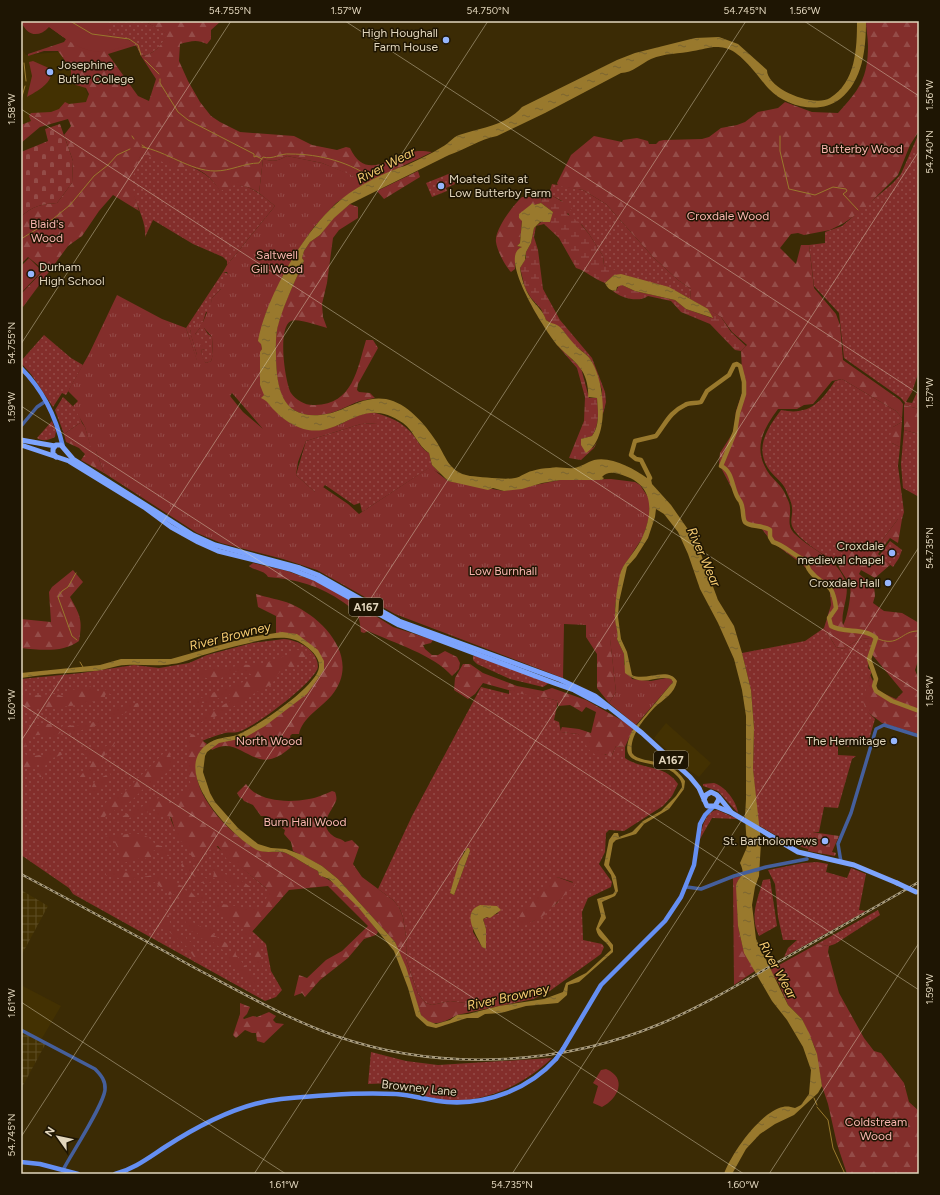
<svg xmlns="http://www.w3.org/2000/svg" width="940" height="1195" font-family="Figtree,sans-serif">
	<defs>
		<pattern id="industrial-grid" width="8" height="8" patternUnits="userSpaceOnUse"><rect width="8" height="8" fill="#433102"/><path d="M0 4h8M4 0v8" fill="none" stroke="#5e4e25"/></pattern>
		<pattern id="grass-dots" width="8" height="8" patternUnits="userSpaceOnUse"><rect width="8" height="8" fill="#832e2b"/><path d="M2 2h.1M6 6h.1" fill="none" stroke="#944c48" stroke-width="1.8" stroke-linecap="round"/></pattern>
		<pattern id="forest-firs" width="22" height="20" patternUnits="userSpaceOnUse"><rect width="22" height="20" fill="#832e2b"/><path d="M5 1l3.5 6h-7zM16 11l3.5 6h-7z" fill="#944c48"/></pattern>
		<pattern id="wetland-marsh" width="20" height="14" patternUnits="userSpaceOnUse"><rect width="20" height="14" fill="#832e2b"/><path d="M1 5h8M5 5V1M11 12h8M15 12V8" fill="none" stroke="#944c48"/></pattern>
		<pattern id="cemetery-stones" width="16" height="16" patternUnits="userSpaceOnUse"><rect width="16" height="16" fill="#832e2b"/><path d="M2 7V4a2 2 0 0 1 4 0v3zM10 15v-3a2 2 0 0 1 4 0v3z" fill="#944c48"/></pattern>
		<pattern id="park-tufts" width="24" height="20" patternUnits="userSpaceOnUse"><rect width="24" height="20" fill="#832e2b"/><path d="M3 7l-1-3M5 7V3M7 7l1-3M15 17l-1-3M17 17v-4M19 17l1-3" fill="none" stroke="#944c48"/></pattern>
		<pattern id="water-ripples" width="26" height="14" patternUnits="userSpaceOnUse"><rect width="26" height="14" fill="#99792d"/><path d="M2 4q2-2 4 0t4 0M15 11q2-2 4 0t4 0" fill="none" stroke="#7b6531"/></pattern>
	</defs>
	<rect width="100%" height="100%" fill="#3b2b05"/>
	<g fill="#433102">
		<polygon points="21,47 26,55 68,51 91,101 21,126"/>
		<polygon points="666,723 711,763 699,777 690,771 654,738"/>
		<polygon points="21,985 61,1006 41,1040 21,1030"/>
	</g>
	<g fill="url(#industrial-grid)">
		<polygon points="21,890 48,906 21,956"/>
		<polygon points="21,1030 46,1043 21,1089"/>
	</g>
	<g fill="url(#grass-dots)" fill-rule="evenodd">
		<path d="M 108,21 L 144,21 L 168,34 C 162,45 154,55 141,56 C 131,28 121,46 108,33 Z"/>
		<polygon points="919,133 919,371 912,392 906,402 912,403 919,388 919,409 904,405 905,403 901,398 844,358 839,313 814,286 809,245 825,243 825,232 842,226 893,183 901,174"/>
		<path d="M 142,151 C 168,160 207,165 220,191 C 239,175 260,193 275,206 L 227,265 L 227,261 L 223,257 L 193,244 L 153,220 L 145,237 C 147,219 133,203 132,185 C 131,174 138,161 142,151 Z"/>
		<polygon points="451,173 455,184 446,188 447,191 432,197 426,183"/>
		<path d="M 552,184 L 583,190 L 606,204 L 653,257 L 678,280 L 691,289 L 690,299 C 664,282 631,282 604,265 L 603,256 L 589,234 L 582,225 L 570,217 L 562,201 L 549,194 Z"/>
		<polygon points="223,272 229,274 229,276 221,289 212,298 211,310 209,313 206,312 203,322 190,331 197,355 197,361 186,328"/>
		<path d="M 200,328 L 204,328 L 208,334 L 212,337 L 213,355 L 211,361 L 206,363 C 202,359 201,355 202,349 L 205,350 L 195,334 Z"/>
		<polygon points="44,335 71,358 83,365 66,395 62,393 53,407 31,374 21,363 21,361"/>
		<path d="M 842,379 L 896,411 L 902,418 L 902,422 L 893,427 L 892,443 L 900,447 L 898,466 L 904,512 L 902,519 L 898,519 L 875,550 L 858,549 L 838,558 L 837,562 C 823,555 797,539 792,526 C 790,521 793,513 792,508 C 792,502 788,496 786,490 C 783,483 776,478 770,471 C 754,449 766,430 781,410 C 809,416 821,402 835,381 Z"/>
		<polygon points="63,397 77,410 82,423 80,423 64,434 55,410"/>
		<path d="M 371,412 C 389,416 403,422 414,436 C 419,443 422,449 429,453 L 432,465 L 441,474 L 429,468 L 362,512 L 360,503 L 354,505 L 325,485 L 320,491 L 316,493 L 296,475 L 306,441 L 361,424 L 378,423 Z"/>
		<path d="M 52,421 L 56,431 L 55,437 C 49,440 43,442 37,438 Z"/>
		<polygon points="904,430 919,434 919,497 903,488 901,464"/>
		<polygon points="890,541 902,550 899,558 893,567 879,556"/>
		<path d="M 824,628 L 836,647 L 844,649 C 853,643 864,634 875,641 L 870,652 L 868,668 L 872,672 C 869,677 868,682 868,688 C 865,706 860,705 875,719 L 868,743 L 851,737 L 849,747 L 838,745 L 838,755 L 856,756 L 852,759 L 838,808 L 824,807 L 819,832 L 813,832 L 810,836 L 808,849 L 789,843 L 758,825 L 753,769 L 754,728 L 751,690 L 742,653 L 805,641 Z"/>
		<path d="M 284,639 C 298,640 318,650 318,667 C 315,682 254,728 238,732 C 234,733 229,732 225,733 C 217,735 209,738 202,741 L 192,789 L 168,806 C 172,834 181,835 202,852 L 216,846 L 280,900 L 252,931 L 266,944 L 271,971 L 282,990 L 276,997 L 265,1001 L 73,894 L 69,888 L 21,855 L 21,679 L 81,673 L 134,665 L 159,668 L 189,663 L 207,655 L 252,643 Z"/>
		<polygon points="473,656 476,656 549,683 543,687 510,679 477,664 473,660"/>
		<path d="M 481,687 L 509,694 L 509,690 L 551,699 L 558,701 L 554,720 L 559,722 L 561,732 L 578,734 C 588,743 598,756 612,755 L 616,746 L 625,747 L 625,758 C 642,770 665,764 678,784 L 672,796 L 663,806 L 624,831 L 609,830 L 606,833 L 605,852 L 599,864 L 612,882 L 611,887 L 588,898 L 582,912 L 583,940 L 602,944 L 604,947 L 601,954 L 547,993 L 533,999 L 514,1003 L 512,999 L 473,1004 L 450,1001 L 432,1005 L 426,1003 L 418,994 L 406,959 L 407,944 L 403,917 L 399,907 L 393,900 L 378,889 L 412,816 ZM 464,851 L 470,851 L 454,895 L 450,893 ZM 557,877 L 573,882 L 557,903 L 532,922 ZM 480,905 L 499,913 L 483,919 L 486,929 L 486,948 L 482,947 L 473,932 L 473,910 Z"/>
		<path d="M 714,783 C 725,786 737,802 738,813 L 718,791 L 703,786 L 703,784 Z"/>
		<path d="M 717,810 L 738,819 L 712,818 L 700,839 C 701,829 706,811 717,810 Z"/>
		<polygon points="817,862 828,864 826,872 847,878 851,868 866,874 859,910 866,911 784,957 788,948 797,940 783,940 778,917 775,884 768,870 803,863"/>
		<path d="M 770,879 L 777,926 L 759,936 C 749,916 758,899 763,880 Z"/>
		<polygon points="878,910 880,915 835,944 829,946 817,944"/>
		<path d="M 371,1052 L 406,1061 L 438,1065 L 552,1058 C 520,1089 472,1109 427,1097 C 422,1095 417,1092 413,1090 C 399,1083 384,1083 368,1084 Z"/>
	</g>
	<g fill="url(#forest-firs)">
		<path d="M 41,21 L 108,21 L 108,33 C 116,41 129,36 137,45 L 108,54 L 138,96 L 149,101 L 156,79 L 141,56 C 154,55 162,45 167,34 L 144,21 L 221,21 L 211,30 L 211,39 L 207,44 C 197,39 191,41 180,44 L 179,61 L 188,81 L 200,102 L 211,116 L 220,122 L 240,132 L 294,136 L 312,145 L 337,150 L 346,147 L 350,148 C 365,180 387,159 410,153 C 417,150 424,151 432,152 C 400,168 367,181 337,202 C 313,220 296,253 282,279 C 272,300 262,318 258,340 L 261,344 L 262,349 L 260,353 L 260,385 L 264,395 L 261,398 L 267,401 L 284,419 L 299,427 L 298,429 L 275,427 L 261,416 L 254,406 L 254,398 L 247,388 L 246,382 L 249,368 L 248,322 L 263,280 L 263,263 L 296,210 L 305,215 L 321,197 L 355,177 L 322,163 L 287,156 C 278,161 273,162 263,159 L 259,193 C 247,185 232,181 220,192 C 213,177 193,161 177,169 L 142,152 C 130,180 130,181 139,211 L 113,195 L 99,211 L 82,236 L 68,246 L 23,307 L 21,304 L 21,294 L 44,270 L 28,257 L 21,264 L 21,217 C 32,206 42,204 57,203 L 72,183 L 73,161 L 64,135 L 71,126 L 68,119 L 40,127 L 21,143 L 21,125 L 31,121 L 29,116 L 31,113 L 51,112 L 59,109 L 65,102 L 69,104 L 86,102 L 89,94 L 86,88 L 76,85 L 71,81 L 71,69 L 58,51 L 44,51 L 28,56 L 28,54 L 64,42 L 66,39 Z"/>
		<path d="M 866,21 L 919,21 L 919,131 L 910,145 L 898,175 L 864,209 L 844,223 L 830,230 L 804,235 L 798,233 L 791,234 L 780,248 L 796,264 L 801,245 L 809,245 L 814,288 L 836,314 L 840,325 L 843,360 L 900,400 L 903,404 L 902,418 L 896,411 L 842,379 L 832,381 L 813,404 L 804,405 L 797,409 L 778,409 C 762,431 752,450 770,475 C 776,482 783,487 786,496 C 788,500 790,504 790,508 C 791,518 786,525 795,534 C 812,551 835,556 845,580 C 851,594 840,611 843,625 C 847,620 852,592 850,586 C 847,577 835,567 838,558 C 846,546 862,550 875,550 L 898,519 L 902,519 L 898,543 L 890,538 L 878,554 L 890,565 L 875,578 L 861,570 L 859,574 L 874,586 L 875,596 L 873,603 L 884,611 L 902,613 L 919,623 L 919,658 L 915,670 L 919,680 L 919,734 L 882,723 L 866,711 L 863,701 L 870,675 L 878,691 L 896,699 L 903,692 L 870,652 L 874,641 C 864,634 853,643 844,649 L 836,647 L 824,628 L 831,605 L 830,592 L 827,587 L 814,577 L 802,564 L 772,542 L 761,528 L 757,526 L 751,527 L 743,523 L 740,504 L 719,464 L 720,453 L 734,431 L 736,411 L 743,390 L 741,351 L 747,345 L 732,332 L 721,317 L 690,299 L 691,289 L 678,280 L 653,257 L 606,204 L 583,190 L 558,186 L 557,183 L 571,155 L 594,136 L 622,142 L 623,140 L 637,138 L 648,141 L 649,144 L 656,144 L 659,141 L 664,140 L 702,139 L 709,137 L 721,128 L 737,125 L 745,122 L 758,112 L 778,108 L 785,102 L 812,112 L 838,113 C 859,90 868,78 868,46 C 868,38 866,29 866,21 Z"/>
		<polygon points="418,171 420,177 384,199 377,191"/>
		<path d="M 522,197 L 542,197 L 541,203 L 534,205 L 519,218 L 522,220 L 520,243 L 517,246 L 522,247 L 515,259 L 515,269 L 511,272 C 505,266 497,250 496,242 C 494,230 514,204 522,197 Z"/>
		<path d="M 350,204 L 358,207 L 358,218 L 339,230 L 333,238 L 327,283 L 322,304 L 323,317 L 327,328 C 319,326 298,318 291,321 C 277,327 285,382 291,393 C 296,400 306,406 315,405 C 353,404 357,370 366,340 L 373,340 L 378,348 L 358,384 L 357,390 L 359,392 L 370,393 L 375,398 C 370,399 363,400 357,402 C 345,407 334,414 320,415 C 282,418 277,390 276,360 C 276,348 275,336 278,324 C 284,303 295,281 304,261 L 302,258 L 304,251 L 310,242 L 320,235 L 333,218 Z"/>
		<polygon points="904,405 919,409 919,434 904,430"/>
		<polygon points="902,422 900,447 892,443 890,436 893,427"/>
		<polygon points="80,423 82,423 85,427 90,444 96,451 104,473 81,460 85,454 79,448 66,442 64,434"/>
		<path d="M 253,563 L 287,571 L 326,585 L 393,627 L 433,640 L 431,643 L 423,645 L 425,649 L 432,655 L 438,655 L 445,651 L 457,657 L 460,663 L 459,669 L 452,676 C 434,655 394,643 368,631 L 364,633 L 361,632 C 360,625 360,617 355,612 C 352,608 347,605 343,602 C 321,586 295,579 268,577 C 264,570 255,571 249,566 Z"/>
		<path d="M 73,570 L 83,582 L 70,597 C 80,615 83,620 79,641 C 63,653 40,650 21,648 L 21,619 L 51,622 L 49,592 L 52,587 Z"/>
		<path d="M 256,594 C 267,598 280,599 291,604 C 325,619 361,659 332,695 C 322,707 302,718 299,734 L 292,734 L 290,736 L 293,746 C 287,750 281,756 274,758 C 251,767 237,735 212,750 L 209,746 L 215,742 L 236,738 L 303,696 L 320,674 L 320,658 L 300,639 L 276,635 L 276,616 L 258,607 Z"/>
		<polygon points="586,637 610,638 616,692 609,703 597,688 597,654"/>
		<path d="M 297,650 L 311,651 L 311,654 C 299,659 301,663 293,669 L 286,665 L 278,674 L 272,684 L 246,698 L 224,713 L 202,722 L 195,721 L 230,701 L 232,696 L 228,694 L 208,703 L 192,703 L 209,694 L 249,680 L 253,676 C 239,664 228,677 215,680 L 202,677 L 199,672 L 216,666 C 228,672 236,663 249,665 C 257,660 260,665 268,662 C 278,659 288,655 297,650 Z"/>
		<polygon points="463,664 470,664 483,673 517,686 543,691 552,688 586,700 623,721 633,729 625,747 616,746 611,757 605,754 600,757 591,752 578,734 560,732 562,727 579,729 591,733 596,712 586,707 582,712 570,705 558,706 558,701 551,699 522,694 483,683 475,694 468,699 454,690 455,678"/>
		<polygon points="90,686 95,693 110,688 113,695 108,693 105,695 105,699 71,706 21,710 21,696 57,694 64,697 65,692 67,691"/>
		<path d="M 138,703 L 139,706 L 115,718 L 108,716 C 115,707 128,705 138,703 Z"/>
		<path d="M 106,719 L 99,726 L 95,726 L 72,733 L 61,732 L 56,736 C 47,735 35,733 27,738 L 23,753 L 30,757 L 39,755 L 46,757 L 45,753 L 47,752 L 63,752 L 64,754 L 47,760 L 41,781 L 39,780 L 41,763 L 38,762 L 35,768 L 24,767 L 21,759 L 21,726 C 32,730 39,723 51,724 C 54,724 56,727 60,728 L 63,726 L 82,725 Z"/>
		<path d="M 191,734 L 195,735 L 207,744 C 173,778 227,832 256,849 C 265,854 276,850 286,853 C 297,858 307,866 318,871 L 319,875 C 341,883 365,913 378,932 L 376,935 L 364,939 L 348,958 L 320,980 L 305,997 L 302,993 L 294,996 L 299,975 L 307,978 L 326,960 L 342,951 L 368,926 L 328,886 L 289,890 L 249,935 L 244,935 L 242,932 L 244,927 C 232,919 221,918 213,906 C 230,899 248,917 265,903 L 268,892 L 266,888 L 239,866 L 228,861 L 218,846 L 203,853 L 201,864 L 197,864 L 182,842 L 178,840 L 171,817 L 168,816 L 160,817 L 157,815 L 156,809 L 149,810 L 147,813 C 133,812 128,824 113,821 L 159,798 L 170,804 L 176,797 L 191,788 L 187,761 L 189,751 L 188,741 Z"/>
		<path d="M 113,740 L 115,743 L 103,757 L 99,766 L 82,783 L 78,782 C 79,771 95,769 92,756 L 83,755 L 85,750 C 95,744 103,753 113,740 Z"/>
		<polygon points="166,751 169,751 173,765 168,772 145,787 131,801 105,816 106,820 99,819 98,817 107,801 123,793"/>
		<path d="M 111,772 L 107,783 L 102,783 L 96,795 L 92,797 C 92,794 91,791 92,788 C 93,779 105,777 111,772 Z"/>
		<path d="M 246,784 C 258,802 288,803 309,799 C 317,798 325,794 332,791 L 335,792 C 336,794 337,799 336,801 C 332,811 318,824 332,835 C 336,839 341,838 345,842 L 352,840 L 359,847 L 353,864 L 362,877 L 393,900 L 399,907 L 403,917 L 407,944 L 406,959 L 418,994 L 426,1003 L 432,1005 L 450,1001 L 473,1004 L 513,999 L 514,1003 L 457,1015 C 445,1022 431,1029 421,1015 L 395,942 L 338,879 L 322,866 L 293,851 L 291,842 L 284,834 L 285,830 L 266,816 L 261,816 L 253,805 L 244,801 L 242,798 L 240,798 L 237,793 Z"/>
		<path d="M 135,833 L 148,837 L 156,845 L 162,846 L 169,856 L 162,856 L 154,850 L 150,859 L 148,860 L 143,857 C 136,860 128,861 121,864 L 118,849 L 114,840 L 107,840 L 105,837 Z"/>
		<polygon points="183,862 203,877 210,880 211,882 204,884 182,867 181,865"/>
		<polygon points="213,867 217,867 220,872 242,881 252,888 243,887 213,878 214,872 210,871"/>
		<polygon points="107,871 132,873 142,876 131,880 107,876 105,874"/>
		<path d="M 153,875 C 161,876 174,882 182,886 L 182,889 L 191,892 L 195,896 L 203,895 L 205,897 L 205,903 L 183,899 L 173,894 L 169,895 L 155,882 L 152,883 L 143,877 Z"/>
		<polygon points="742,876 737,882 738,926 743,948 755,971 734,985 733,878"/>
		<path d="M 557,877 L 576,884 L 543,916 L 524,926 L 517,925 C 518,910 544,884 557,877 Z"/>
		<path d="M 159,908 C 175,909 165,926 176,933 C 178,935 183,935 185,936 L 187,940 L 191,942 L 203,962 L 198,963 C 194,958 191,952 187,947 C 178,938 153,923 159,908 Z"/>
		<polygon points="187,919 203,928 215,928 216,929 212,932 212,934 228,944 228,950 223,950 209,939 205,940 196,936 198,933 190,931 186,926 185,920"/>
		<polygon points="260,944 262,969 258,968 251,957 252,947"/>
		<polygon points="817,944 829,946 828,952 839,993 864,1038 874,1051 881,1053 904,1083 909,1102 919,1111 919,1174 847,1174 837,1144 828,1104 822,1086 815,1048 802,1019 788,1005 779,984 770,970"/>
		<polygon points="235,949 236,955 256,979 256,985 240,972 229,959 229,953"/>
		<polygon points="240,1003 250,1007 247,1014 243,1018 244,1019 253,1016 257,1017 269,1012 276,1016 273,1020 276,1023 284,1024 264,1043 257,1041 256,1033 252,1033 245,1030 236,1038 233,1035 240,1014"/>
	</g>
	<g fill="url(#wetland-marsh)">
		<path d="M 549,194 L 570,206 L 572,209 L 567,214 L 579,222 L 589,234 L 603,256 L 604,265 L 628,276 L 614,275 L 605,283 C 594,279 586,271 576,268 L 559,238 L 544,224 L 536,226 L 534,237 L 538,250 L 543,289 L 560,320 L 592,358 L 605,392 L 606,402 L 603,414 L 601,410 L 602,390 L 592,362 L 587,355 L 574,345 L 564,332 L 546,320 L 541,309 L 531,298 L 525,288 L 520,268 L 526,258 L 526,252 L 531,243 L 534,228 L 553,212 L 541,203 L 542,197 L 549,197 Z"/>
		<path d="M 619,285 L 622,285 L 635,291 L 675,300 L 686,309 L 712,318 L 708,309 L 721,317 L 731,332 L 746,346 L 741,351 L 735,350 L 710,324 L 681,312 L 671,301 L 648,296 C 639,303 621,298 613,291 L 616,291 Z"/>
		<path d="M 557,345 L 581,368 L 589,398 L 597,398 C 598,412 600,424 592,436 L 581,439 L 593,448 L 597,442 L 594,448 L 581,460 L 569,458 L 584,421 L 585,397 L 577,368 Z"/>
	</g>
	<g fill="url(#cemetery-stones)">
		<path d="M 60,124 L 73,161 L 72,183 L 57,203 C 42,204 32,206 21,217 L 21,152 L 48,141 L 45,129 Z"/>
		<polygon points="812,832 839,836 832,852 836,853 835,856 808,851 810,836"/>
	</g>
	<path fill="url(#park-tufts)" fill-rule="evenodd" d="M 287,156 L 322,163 L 347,173 L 367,183 L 336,203 L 314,227 L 297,251 L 265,312 L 261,344 L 260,385 L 274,410 L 284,419 L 309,430 L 339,425 L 356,416 L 371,412 L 379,423 L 361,424 L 306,441 L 298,462 L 296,475 L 315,492 L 323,487 L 348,504 L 359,514 L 430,467 L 448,481 L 504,491 L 560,480 L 611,479 L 635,482 L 640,485 L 650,500 L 649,518 L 643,537 L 622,569 L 615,606 L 615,619 L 618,635 L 617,639 L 624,654 L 624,664 L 632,679 L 651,681 L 666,678 L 671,679 L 673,682 L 636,725 L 609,703 L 616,692 L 610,639 L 586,637 L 586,625 L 564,624 L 563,678 L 395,614 L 317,570 L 283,559 L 221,543 L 197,533 L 104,473 L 96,451 L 91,449 L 85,427 L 73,406 L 78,401 L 68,391 L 89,354 L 117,295 L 162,319 L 186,328 L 197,360 L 197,355 L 190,332 C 193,325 196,322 203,322 L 208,310 L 209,313 L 212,298 L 221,289 L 219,284 L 226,276 L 229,276 L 227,272 L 223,272 L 227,265 L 275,206 L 259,193 L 263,159 C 273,162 278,161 287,156 ZM 200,328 L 204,328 L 212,337 L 213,354 L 211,361 L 206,363 C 203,359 201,355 202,349 L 205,350 L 205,341 L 195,334 ZM 232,393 L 263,429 L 243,412 L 230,396 Z"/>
	<g fill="#832e2b">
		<path d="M 21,21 L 108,21 L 108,33 C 114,40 127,38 135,43 C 91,58 86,53 49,27 C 38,39 26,35 21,21 Z"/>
		<path d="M 33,61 L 51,69 C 54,83 37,91 27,97 L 32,76 L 29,62 Z"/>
		<polygon points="29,258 42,271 21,293 21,266"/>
		<path d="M 606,1069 C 628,1078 618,1099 602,1107 L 593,1103 L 598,1086 L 593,1083 L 601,1070 Z"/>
	</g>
	<g fill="url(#water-ripples)">
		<path d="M 857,21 L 866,21 C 866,48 863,81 840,99 C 820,115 786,107 769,89 C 758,77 741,51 725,48 C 713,45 705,49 693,51 C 679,54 665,53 651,59 C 642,63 632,73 621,73 L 545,113 L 497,136 C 480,139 465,150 449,155 L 350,204 L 334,218 L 320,235 L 310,242 L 304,251 L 302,258 L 304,261 C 295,281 285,302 279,322 C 275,334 276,346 276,358 C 277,389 282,418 320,415 C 344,413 361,395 386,399 C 407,403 425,424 436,441 C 446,456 448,472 470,476 C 482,477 505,480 515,478 C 521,477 526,472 532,471 C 538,469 544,468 550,468 C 558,466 566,469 574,468 C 581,467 587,462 594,460 C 611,456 633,468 647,478 L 647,474 L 650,474 L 652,484 L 671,505 L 696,541 L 718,600 L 734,626 L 742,653 L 751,690 L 754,728 L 753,769 L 761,842 L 759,876 L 755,887 L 752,905 L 756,939 L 788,1005 L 802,1019 L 809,1033 L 817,1054 L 822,1086 L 818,1093 L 794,1115 L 775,1124 L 760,1134 L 746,1149 L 732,1174 L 724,1174 C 731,1154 761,1111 783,1107 C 787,1106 791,1107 795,1108 L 801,1105 L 809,1094 L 811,1070 L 803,1047 L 787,1020 L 772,1001 L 744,953 L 738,926 L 736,886 C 738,875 747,878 740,863 L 747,847 L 745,817 L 746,799 L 746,716 L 742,690 L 734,659 L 718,623 L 700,589 L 688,554 L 678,532 L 664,514 L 656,509 L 655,517 L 648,538 L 636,557 L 627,567 L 619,602 L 618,617 L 621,639 L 627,652 L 632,675 C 645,682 668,666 677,681 C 675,693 663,700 655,707 C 644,719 629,736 632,753 C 640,765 670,756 685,781 L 684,789 L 669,809 L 644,824 L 636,834 L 616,840 L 613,843 L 609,865 L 616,877 L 618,891 L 615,896 L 602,902 L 606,918 L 599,928 L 613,945 L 613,952 L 579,982 L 568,985 L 567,995 L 558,1003 L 526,1006 L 501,1013 L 485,1014 L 478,1018 L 467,1018 L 436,1028 L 427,1026 L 416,1016 L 408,988 L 394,951 L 358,907 L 329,879 L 319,875 L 318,871 C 307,866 297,858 286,853 C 277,850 266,854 257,850 C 231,836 171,773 206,745 C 216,737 227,738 237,735 C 255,728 318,686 319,667 C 320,657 310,649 303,644 C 287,632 262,640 245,644 C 232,647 219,650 207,654 C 195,657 184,663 172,664 C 157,667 141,664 126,665 C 115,665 104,671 93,671 C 69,673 45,674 21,678 L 21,673 L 100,665 L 121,659 L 171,659 L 245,638 L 282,632 L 297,634 L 318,650 L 324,661 L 324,670 L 307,694 L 265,726 L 244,738 L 219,743 L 207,752 L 205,756 L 203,772 L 210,793 L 215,802 L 238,828 L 258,844 L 271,848 L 286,849 L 302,855 L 322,866 L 338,879 L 395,942 L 406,967 L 421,1015 L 428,1021 L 436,1024 L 450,1020 L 457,1015 L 468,1014 L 499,1006 L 544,999 L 563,992 L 566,983 L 586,973 L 611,950 C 608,941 598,940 596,929 L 601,916 L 597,899 L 613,894 L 615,891 L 611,875 L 604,865 L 609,840 L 614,833 L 618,833 L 619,837 L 632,832 L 643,821 L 661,811 L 676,796 L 682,787 C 682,782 680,779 677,776 C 659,755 612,774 632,731 L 673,682 L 671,679 C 653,674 645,689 625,673 L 624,654 L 617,639 C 619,633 615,625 615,618 C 615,607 616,595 618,585 C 619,579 620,572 623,567 C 629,557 638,548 643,536 C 653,512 654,486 625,476 C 617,473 608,470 602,477 L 604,478 L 602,480 L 560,480 L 542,483 L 522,489 L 504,491 L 493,488 L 488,490 L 448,481 L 432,465 L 429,453 C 418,446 414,431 403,423 C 361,394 344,436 308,430 C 296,428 282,419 274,410 C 269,405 268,401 261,398 L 264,395 L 260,385 L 260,352 L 262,349 L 261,344 L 258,341 C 266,298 302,234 336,204 C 352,189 375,177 396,169 C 399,167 403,167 407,165 C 419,159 431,154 442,147 C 448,144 453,137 459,135 C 482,127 505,126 522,107 L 617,60 L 635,53 L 695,38 L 719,37 L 738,44 L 767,70 C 767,89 814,108 830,98 C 856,82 857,48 857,21 Z"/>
		<path d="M 533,203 L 534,205 L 541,203 L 553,212 L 550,222 L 540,222 L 534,228 L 531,243 L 526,252 L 525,260 L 520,268 C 521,277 525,290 530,297 C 536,306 543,310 546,320 C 551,324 555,323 560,327 C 565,332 569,339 575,345 C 580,351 588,354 592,362 C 605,384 610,438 586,453 L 581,445 L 581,439 L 592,436 C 600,425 598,412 597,398 L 588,397 C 589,388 586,375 580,368 C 574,359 565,354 558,346 C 548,335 496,256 522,247 L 517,246 L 520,243 L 522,221 L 519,218 L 519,214 Z"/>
		<path d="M 621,274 L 669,287 L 708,309 L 713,318 L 686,309 L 675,300 L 635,291 L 622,285 L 617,287 L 616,291 C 611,291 607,288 605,283 L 614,275 Z"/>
		<polygon points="467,848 469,848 470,851 454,895 450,893 459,862"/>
		<path d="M 480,905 L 497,906 L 501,910 L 490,918 L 487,917 L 483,919 L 486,929 L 486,949 L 482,947 C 477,935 460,913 480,905 Z"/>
	</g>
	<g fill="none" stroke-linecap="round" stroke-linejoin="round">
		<g stroke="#99792d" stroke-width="1">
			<polyline points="70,21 92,34 129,39 138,45 141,55"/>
			<polyline points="145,60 159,74"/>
			<polyline points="24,63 26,81"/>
			<polyline points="160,79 160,83 178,112 188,120 254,154 254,157 256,156 262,159"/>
			<polyline points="21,100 25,86"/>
			<polyline points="132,136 134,139"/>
			<polyline points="780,136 780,151 789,189 815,195 833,187 846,189 847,191 843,194 858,210"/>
			<polyline points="142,145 146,148"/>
			<path d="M 142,147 C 166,151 190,171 215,171 C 231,171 244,163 259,163 L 263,157 C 273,160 280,153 290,154 C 320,154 350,162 375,180"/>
			<polyline points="21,239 53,219 70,205 94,176 108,165 117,155 130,149"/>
			<polyline points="76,573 68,587 62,591 58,597 72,636 77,640"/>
			<path d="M 876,638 C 900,649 900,630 919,631"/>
			<polyline points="80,662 83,667"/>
			<polyline points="814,1098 817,1105"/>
			<polyline points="817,1107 828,1120 833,1148 845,1174"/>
		</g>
		<path stroke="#99792d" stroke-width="4.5" d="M 650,478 L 641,460 L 636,459 L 631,455 L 635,441 L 656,436 C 666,423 670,412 685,405 C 690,402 696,404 701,402 L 707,391 L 729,375 L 734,365 L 737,364 L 740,366 L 744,382 L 744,394 L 738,413 L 735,432 L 721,466 C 733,471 732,489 738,498 C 741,503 739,498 741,503 C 744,509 742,517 745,522 C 748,527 764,525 770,530 L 770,537 L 773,542 C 786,546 792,555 805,560 C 808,564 807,568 810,571 C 824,589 832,578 836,608 L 829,618 L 831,626 C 845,634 864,627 876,638 L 869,659 L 876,679 L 874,686 L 876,691 L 892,701 L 919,711"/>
		<g stroke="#455f9c" stroke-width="3.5">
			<polyline points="22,425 37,407 46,401"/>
			<polyline points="841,862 838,844 851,813 876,729 884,725 919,736"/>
			<polyline points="687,887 701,889 734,876 766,867 807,859"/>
			<path d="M 21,1030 L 95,1069 C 101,1075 106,1081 105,1090 C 103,1106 72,1153 63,1170"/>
		</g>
		<g stroke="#658ff2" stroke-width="4.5">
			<path d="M 21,368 C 43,390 56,417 63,447"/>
			<polyline points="563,1049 601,985 665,921 681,897 694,865 700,824 705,815 713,807"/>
			<polyline points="21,1162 40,1164 78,1174"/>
			<path d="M 115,1174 C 134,1169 148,1158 165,1147 C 199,1125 240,1103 281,1099 C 319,1095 358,1092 396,1094 C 413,1095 430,1101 447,1102 C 487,1105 529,1089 556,1059"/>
		</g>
		<g stroke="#7da4fd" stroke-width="5">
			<polyline points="21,440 55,446"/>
			<polyline points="21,445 69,461 144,507 171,527 198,542 218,551 290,569 316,579 399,625 554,683 574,690 606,707"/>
			<polyline points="56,457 53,453 53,449 56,445 61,445 73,459 193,535 215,545 300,568 318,575 399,621 561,680 595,696 642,733 690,777 699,788 707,806 715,806 719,799 717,795 711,792 706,795 704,800"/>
			<polyline points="719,797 731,812"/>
			<polyline points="715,806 732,813 798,852 854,865 897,883"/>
		</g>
		<defs>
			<path id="rail" d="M 21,874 C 79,905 137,936 195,968 C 241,992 287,1019 336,1036 C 439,1072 560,1066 660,1024 C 701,1007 739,984 778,962 C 825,936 872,909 919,882"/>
		</defs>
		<use href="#rail" stroke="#a99c7e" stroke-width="2.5"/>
		<use href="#rail" stroke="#1e1503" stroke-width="1" stroke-dasharray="3" stroke-linecap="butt"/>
		<polyline stroke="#658ff2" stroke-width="4.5" points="556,1059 563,1049"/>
		<polyline stroke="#7da4fd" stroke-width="5" points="897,883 916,892"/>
	</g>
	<path fill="none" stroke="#e2d6bd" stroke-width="1" stroke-opacity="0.45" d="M 345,21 L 919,394M 804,21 L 919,96M 21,109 L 919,692M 21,344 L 231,21M 21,406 L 919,990M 21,704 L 744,1174M 21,741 L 488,21M 21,1002 L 286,1174M 21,1137 L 746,21M 254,1174 L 919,151M 512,1174 L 919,547M 769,1174 L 919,943"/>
	<g fill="#96b6fd" stroke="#1e1503" stroke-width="1.5">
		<circle cx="446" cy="40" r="4"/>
		<circle cx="50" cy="72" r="4"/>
		<circle cx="441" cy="186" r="4"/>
		<circle cx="31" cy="274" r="4"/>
		<circle cx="892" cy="553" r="4"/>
		<circle cx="888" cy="583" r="4"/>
		<circle cx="894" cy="741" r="4"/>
		<circle cx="825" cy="841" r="4"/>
	</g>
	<g text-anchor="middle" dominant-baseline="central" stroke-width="3" stroke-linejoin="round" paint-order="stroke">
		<g fill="#1e1503" stroke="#a79c85" stroke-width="1">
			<rect x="349" y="598" width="34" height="18" rx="3"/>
			<rect x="654" y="751" width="34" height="18" rx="3"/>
		</g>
		<g font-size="11" font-weight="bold" fill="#e2d6bd">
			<text x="366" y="607">A167</text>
			<text x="671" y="760">A167</text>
		</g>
		<g font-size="12" fill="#e2d6bd" stroke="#1e1503" text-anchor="end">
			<text x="438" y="33">High Houghall<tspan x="438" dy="14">Farm House</tspan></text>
			<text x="58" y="65" text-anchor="start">Josephine<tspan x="58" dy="14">Butler College</tspan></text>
			<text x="449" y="179" text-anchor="start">Moated Site at<tspan x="449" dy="14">Low Butterby Farm</tspan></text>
			<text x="39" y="267" text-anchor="start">Durham<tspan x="39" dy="14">High School</tspan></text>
			<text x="884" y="546">Croxdale<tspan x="884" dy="14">medieval chapel</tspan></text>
			<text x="880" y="583">Croxdale Hall</text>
			<text x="886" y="741">The Hermitage</text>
			<text x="817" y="841">St. Bartholomews</text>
		</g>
		<g font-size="12" fill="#f7b4ae" stroke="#1e1503">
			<text x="862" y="149">Butterby Wood</text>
			<text x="728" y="216">Croxdale Wood</text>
			<text x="47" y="224">Blaid's<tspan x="47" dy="14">Wood</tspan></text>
			<text x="277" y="255">Saltwell<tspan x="277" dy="14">Gill Wood</tspan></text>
			<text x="503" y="571">Low Burnhall</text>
			<text x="269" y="741">North Wood</text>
			<text x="305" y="822">Burn Hall Wood</text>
			<text x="876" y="1122">Coldstream<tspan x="876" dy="14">Wood</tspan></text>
		</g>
		<g font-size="12" fill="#e2d6bd" stroke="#1e1503">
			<text transform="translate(419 1088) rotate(6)">Browney Lane</text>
		</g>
		<g font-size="13" font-style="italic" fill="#f4ca70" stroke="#1e1503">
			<text transform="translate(386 165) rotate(-27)">River Wear</text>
			<text transform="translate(704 557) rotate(66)">River Wear</text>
			<text transform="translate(230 636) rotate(-14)">River Browney</text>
			<text transform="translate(778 970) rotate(61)">River Wear</text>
			<text transform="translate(508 997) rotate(-12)">River Browney</text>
		</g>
	</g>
	<rect width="940" height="1195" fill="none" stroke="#1e1503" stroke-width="44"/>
	<g transform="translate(58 1137) rotate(303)" stroke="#1e1503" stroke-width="3" paint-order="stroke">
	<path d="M0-3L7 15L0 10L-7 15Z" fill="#e2d6bd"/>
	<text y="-6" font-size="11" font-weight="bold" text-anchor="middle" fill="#e2d6bd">N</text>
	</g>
	<rect x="22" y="22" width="896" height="1151" fill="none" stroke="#e2d6bd" stroke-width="1.5"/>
	<g font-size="10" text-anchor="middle" fill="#e2d6bd">
		<text x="230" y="14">54.755°N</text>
		<text x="346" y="14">1.57°W</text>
		<text x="488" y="14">54.750°N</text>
		<text x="745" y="14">54.745°N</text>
		<text x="805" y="14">1.56°W</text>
		<text transform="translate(929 95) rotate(-90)" y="4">1.56°W</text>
		<text transform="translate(11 109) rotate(-90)" y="4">1.58°W</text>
		<text transform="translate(929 152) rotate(-90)" y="4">54.740°N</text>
		<text transform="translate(11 343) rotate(-90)" y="4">54.755°N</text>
		<text transform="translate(929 393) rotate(-90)" y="4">1.57°W</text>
		<text transform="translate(11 407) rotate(-90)" y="4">1.59°W</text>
		<text transform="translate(929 548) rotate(-90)" y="4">54.735°N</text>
		<text transform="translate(929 691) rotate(-90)" y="4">1.58°W</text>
		<text transform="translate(11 705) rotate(-90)" y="4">1.60°W</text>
		<text transform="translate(929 989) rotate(-90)" y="4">1.59°W</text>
		<text transform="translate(11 1003) rotate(-90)" y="4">1.61°W</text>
		<text transform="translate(11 1135) rotate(-90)" y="4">54.745°N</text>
		<text x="284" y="1188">1.61°W</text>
		<text x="512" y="1188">54.735°N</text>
		<text x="743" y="1188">1.60°W</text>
	</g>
</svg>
